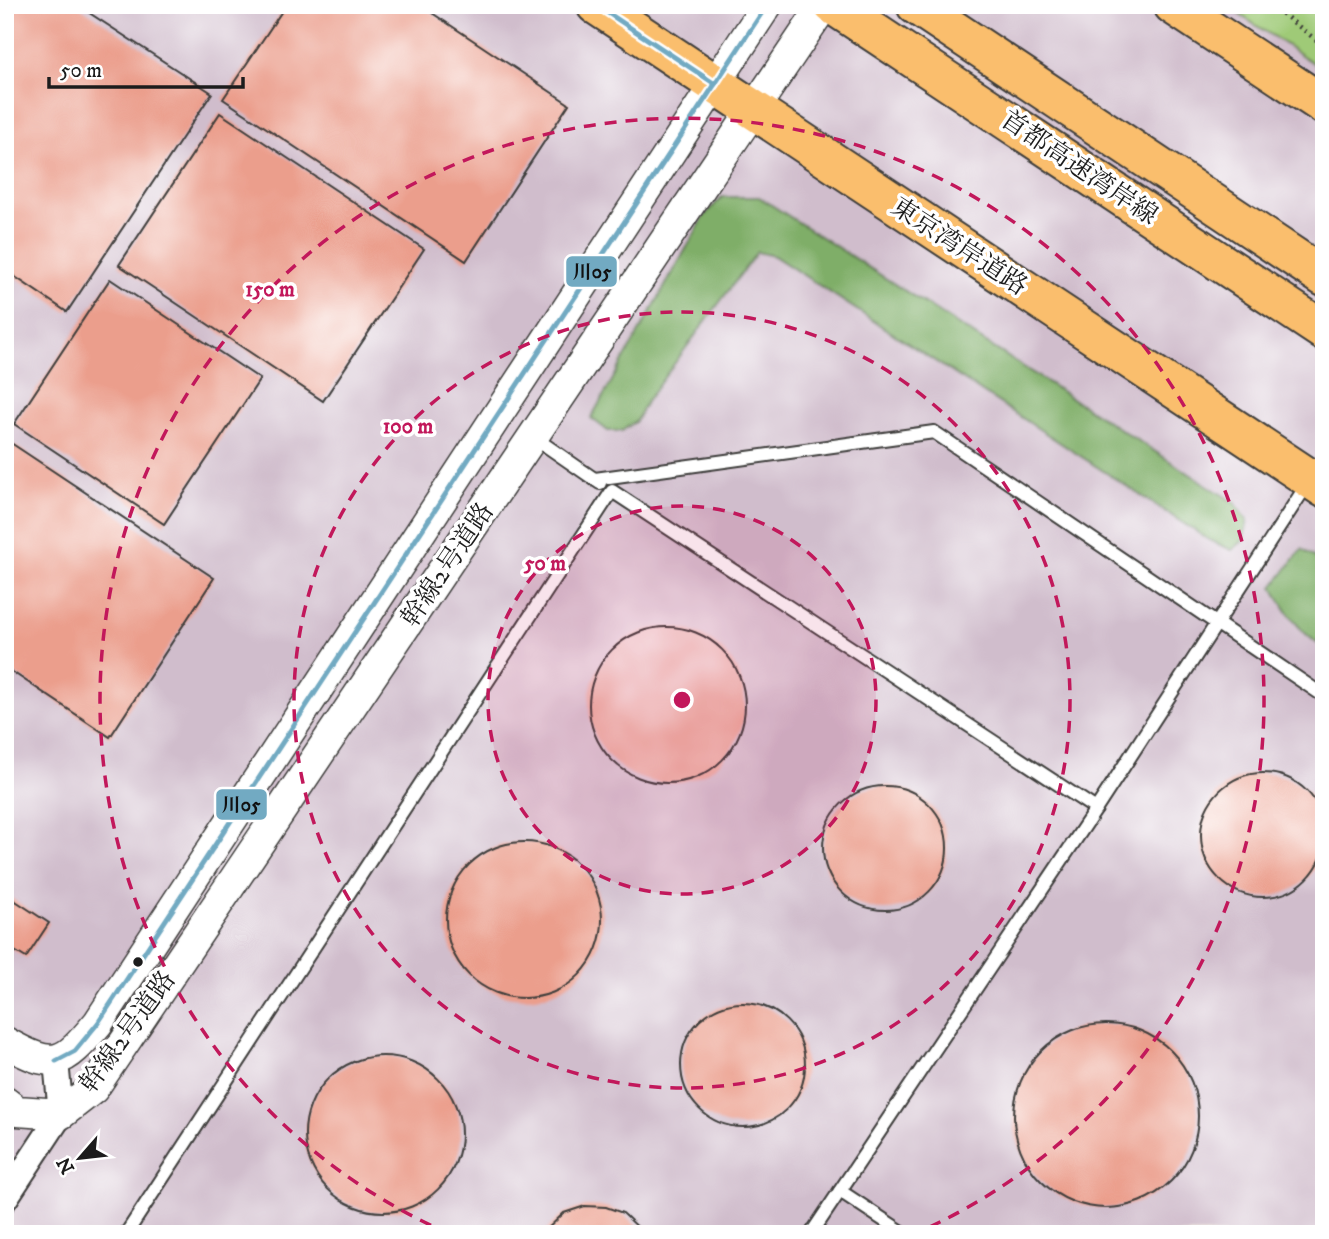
<svg xmlns="http://www.w3.org/2000/svg" width="1329" height="1239" font-family="'IM FELL DW Pica','Noto Serif JP',serif">
	<rect width="100%" height="100%" fill="#fff"/>
	<filter id="ink" filterUnits="userSpaceOnUse"><feTurbulence type="fractalNoise" baseFrequency=".0143" numOctaves="2"/><feDisplacementMap in="SourceGraphic" scale="14" xChannelSelector="R" yChannelSelector="G"/><feConvolveMatrix kernelMatrix="1 2 1 2 8 2 1 2 1" color-interpolation-filters="sRGB"/></filter>
	<filter id="wash" filterUnits="userSpaceOnUse"><feTurbulence type="fractalNoise" baseFrequency=".00686" numOctaves="4" result="noise"/><feDisplacementMap in="SourceGraphic" scale="28" xChannelSelector="R" yChannelSelector="G"/><feGaussianBlur stdDeviation="1.57" result="paint"/><feColorMatrix in="noise" values="0 0 0 0 0 0 0 0 0 0 0 0 0 0 0 0 0 1.4 0 .05"/><feComposite in="paint" operator="in"/></filter>
	<g filter="url(#wash)">
		<rect width="100%" height="100%" fill="#f5f1e1"/>
		<rect fill="#d0bdcc" x="5" y="5" width="1319" height="1229"/>
		<polygon fill="#9fca77" stroke="#5e734a" stroke-width="2" points="1225,5 1324,5 1324,70"/>
		<g fill="#7fae68" stroke="#4e6542" stroke-width="2">
			<polygon points="722,197 759,197 1235,503 1248,521 1243,541 1232,550 1209,540 774,256 757,252 646,402 636,421 622,431 608,431 591,418 705,215"/>
			<path d="M 1302,549 L 1324,564 L 1324,648 C 1299,632 1286,612 1273,587 Z"/>
		</g>
		<g id="blocks">
			<g fill="#eb9e8c">
				<polygon points="5,5 77,5 212,93 67,312 5,270"/>
				<polygon points="286,5 420,5 569,104 466,261 223,99"/>
				<polygon points="220,113 424,249 323,401 119,265"/>
				<polygon points="110,279 260,379 164,524 14,424"/>
				<polygon points="5,439 214,578 110,737 5,667"/>
				<circle cx="667" cy="705" r="78"/>
				<circle cx="1263" cy="835" r="62"/>
				<circle cx="885" cy="848" r="62"/>
				<circle cx="524" cy="920" r="78"/>
				<polygon points="5,894 49,923 26,958 5,945"/>
				<circle cx="743" cy="1065" r="62"/>
				<circle cx="1106" cy="1116" r="92"/>
				<circle cx="383" cy="1134" r="78"/>
				<polygon points="585,1206 606,1207 623,1213 645,1234 542,1234 564,1213"/>
			</g>
		</g>
	</g>
	<g filter="url(#ink)">
		<use href="#blocks" fill-opacity="0" stroke="#3d3c3a" stroke-width="2"/>
		<g fill="none" stroke-linecap="round" stroke-linejoin="round">
			<defs>
				<g id="service">
					<polyline points="535,438 600,483"/>
					<polyline points="595,479 934,432 1324,696"/>
					<polyline points="840,1191 905,1234"/>
					<polyline points="126,1234 612,491 1096,809"/>
					<polyline points="811,1234 1096,809 1308,483"/>
				</g>
				<polyline id="minor" points="5,1199 61,1114 56,1061"/>
				<g id="tertiary">
					<path d="M 5,1042 C 55,1070 62,1066 98,1023 L 767,5"/>
					<polyline points="5,1102 17,1111 61,1114 93,1089 824,5"/>
				</g>
				<g id="trunk">
					<polyline points="596,5 1324,488"/>
					<polyline points="1173,5 1324,105"/>
				</g>
				<g id="motorway">
					<polyline points="833,5 1324,331"/>
					<polyline points="916,5 1324,277"/>
				</g>
			</defs>
			<use href="#service" stroke="#3d3c3a" stroke-width="16"/>
			<use href="#minor" stroke="#3d3c3a" stroke-width="28"/>
			<use href="#tertiary" stroke="#3d3c3a" stroke-width="33"/>
			<use href="#trunk" stroke="#3d3c3a" stroke-width="42"/>
			<use href="#motorway" stroke="#3d3c3a" stroke-width="42"/>
			<polyline stroke="#3d3c3a" stroke-width="4.5" stroke-dasharray="2 5" stroke-linecap="butt" points="1271,5 1324,46"/>
			<use href="#service" stroke="#fff" stroke-width="12"/>
			<use href="#minor" stroke="#fff" stroke-width="24"/>
			<use href="#tertiary" stroke="#fff" stroke-width="30"/>
			<use href="#trunk" stroke="#fabe6d" stroke-width="38"/>
			<use href="#motorway" stroke="#fabe6d" stroke-width="38"/>
			<defs>
				<g id="bus-1">
					<polyline points="596,5 715,84"/>
					<polyline points="56,1061 75,1051 98,1023 767,5"/>
				</g>
			</defs>
			<use href="#bus-1" stroke="#fff" stroke-width="10"/>
			<use href="#bus-1" stroke="#72aac2" stroke-width="5"/>
		</g>
	</g>
	<circle cx="682" cy="700" r="194" fill="#c2185b" fill-opacity=".12"/>
	<g fill="none" stroke="#c2185b" stroke-width="3.5" stroke-dasharray="12 9">
		<circle cx="682" cy="700" r="194"/>
		<circle cx="682" cy="700" r="388"/>
		<path d="M450 1234A582 582 0 1 1 914 1234"/>
	</g>
	<circle fill="#1c1c1c" stroke="#fff" stroke-width="2.5" cx="138" cy="962" r="6"/>
	<g text-anchor="middle" dominant-baseline="central" stroke-width="7" stroke-linejoin="round" paint-order="stroke">
		<g font-size="26" fill="#1c1c1c" stroke="#fff">
			<text transform="translate(1079 168) rotate(34)">首都高速湾岸線</text>
			<text transform="translate(959 247) rotate(33)">東京湾岸道路</text>
			<text transform="translate(448 565) rotate(-56)">幹線2号道路</text>
			<text transform="translate(128 1032) rotate(-54)">幹線2号道路</text>
		</g>
	</g>
	<circle cx="682" cy="700" r="10" fill="#c2185b" stroke="#fff" stroke-width="3.5"/>
	<g font-size="21" text-anchor="middle" font-weight="bold" fill="#c2185b" stroke="#fff" stroke-width="7" stroke-linejoin="round" paint-order="stroke">
		<text x="270" y="296">150 m</text>
		<text x="408" y="433">100 m</text>
		<text x="545" y="570">50 m</text>
	</g>
	<g stroke="#fff" stroke-width="2.5">
		<rect x="565" y="255" width="53" height="33" rx="7" fill="#72aac2"/>
		<rect x="215" y="788" width="53" height="33" rx="7" fill="#72aac2"/>
	</g>
	<g font-size="19" text-anchor="middle" font-weight="bold" fill="#111">
		<text x="592" y="278">川05</text>
		<text x="241" y="811">川05</text>
	</g>
	<rect width="1329" height="1239" fill="none" stroke="#fff" stroke-width="28"/>
	<g transform="translate(80 1158) rotate(242)" stroke="#ffffff" stroke-width="5" paint-order="stroke">
	<path d="M0-5L12 26L0 18L-12 26Z" fill="#1c1c1c"/>
	<text y="-10" font-size="19" font-weight="bold" text-anchor="middle" fill="#1c1c1c">N</text>
	</g>
	<path d="M49 77v10h194v-10" fill="none" stroke="#1c1c1c" stroke-width="3.5"/>
	<text x="60" y="77" font-size="21" fill="#1c1c1c" stroke="#ffffff" stroke-width="5" paint-order="stroke">50 m</text>
</svg>
